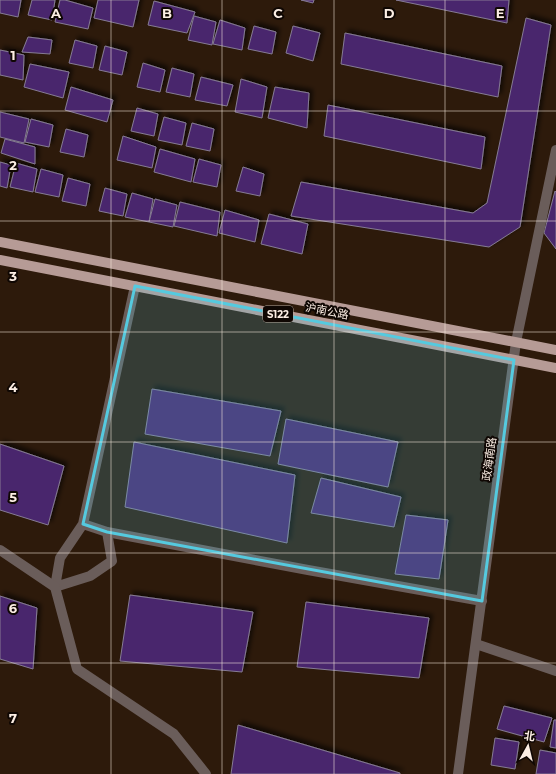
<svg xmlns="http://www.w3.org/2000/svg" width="556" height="774" font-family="Montserrat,'Noto Sans SC',sans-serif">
	<defs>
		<filter id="shadow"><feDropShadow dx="3.5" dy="-3.5" stdDeviation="2" flood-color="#0009"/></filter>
	</defs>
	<rect width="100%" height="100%" fill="#2d1a0b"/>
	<g fill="#4a276d" stroke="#857b94" filter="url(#shadow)">
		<polygon points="0,0 21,0 18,17 0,13"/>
		<polygon points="32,0 55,0 52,20 28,15"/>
		<polygon points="60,0 65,0 93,8 88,29 55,22"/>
		<polygon points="98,0 139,0 133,27 94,18"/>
		<polygon points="301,0 314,0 313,3"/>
		<polygon points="396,0 509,0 507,23"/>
		<polygon points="154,1 195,12 187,33 148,25"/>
		<polygon points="194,16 216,22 212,45 188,40"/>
		<polygon points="526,18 551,25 520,227 489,247 291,216 301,182 473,213 487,203"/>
		<polygon points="220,20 245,28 242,50 213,44"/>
		<polygon points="254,26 276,32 272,54 248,49"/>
		<polygon points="293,26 320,33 313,61 286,53"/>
		<polygon points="345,33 502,66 498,97 341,64"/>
		<polygon points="28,37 52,40 50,54 22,52"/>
		<polygon points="75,40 97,46 93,68 69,63"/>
		<polygon points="105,46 127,52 122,75 99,70"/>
		<polygon points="0,50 24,55 23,80 0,75"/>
		<polygon points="143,63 165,70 160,92 137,87"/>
		<polygon points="30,64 69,72 63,98 24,87"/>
		<polygon points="172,68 194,74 190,97 166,92"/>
		<polygon points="201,77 233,85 227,106 195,100"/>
		<polygon points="241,79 267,87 262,118 235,112"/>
		<polygon points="71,87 113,100 107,122 65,110"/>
		<polygon points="275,87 309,93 307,128 268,118"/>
		<polygon points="328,105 485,137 481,169 324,136"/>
		<polygon points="137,108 158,114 154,136 131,131"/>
		<polygon points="0,112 29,119 24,143 0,137"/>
		<polygon points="164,117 186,123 182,145 158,140"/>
		<polygon points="31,119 53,125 49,147 25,142"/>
		<polygon points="192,123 214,129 210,151 186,146"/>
		<polygon points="66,129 88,135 84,157 60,152"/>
		<polygon points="123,136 156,147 152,168 117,160"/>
		<polygon points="5,139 35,147 35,164 1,153"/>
		<polygon points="160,149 195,159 191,182 154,172"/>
		<polygon points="199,159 221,165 217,187 193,182"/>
		<polygon points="0,162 11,165 7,188 0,186"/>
		<polygon points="16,163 37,169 33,192 10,187"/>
		<polygon points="243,167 264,174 260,196 236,191"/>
		<polygon points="41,169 63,175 59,197 35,192"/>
		<polygon points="68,178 90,184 86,206 62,201"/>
		<polygon points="105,188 127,194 123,216 99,211"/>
		<polygon points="555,191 556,192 556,249 544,233"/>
		<polygon points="132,193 153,199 149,222 125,217"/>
		<polygon points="155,199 177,205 173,227 149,222"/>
		<polygon points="180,202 220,212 217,236 174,226"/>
		<polygon points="225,210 259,220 255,242 219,233"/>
		<polygon points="269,214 308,224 302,254 261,244"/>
		<polygon points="152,389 281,411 270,456 145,434"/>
		<polygon points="286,419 398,442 388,487 278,464"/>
		<polygon points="134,442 295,475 287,543 125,507"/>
		<polygon points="0,444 64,466 48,525 0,510"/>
		<polygon points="321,478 401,497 394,527 311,513"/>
		<polygon points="406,515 448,520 439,579 395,574"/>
		<polygon points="130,595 253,612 242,672 120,661"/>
		<polygon points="0,596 37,608 33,669 0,659"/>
		<polygon points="306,602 429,618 419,678 297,667"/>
		<polygon points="504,706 552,718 544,742 497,729"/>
		<polygon points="554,720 556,720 556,748 550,747"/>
		<polygon points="238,725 400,773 400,774 231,774"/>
		<polygon points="495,738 519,742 515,769 491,765"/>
		<polygon points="540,750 556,753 556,774 536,774"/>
	</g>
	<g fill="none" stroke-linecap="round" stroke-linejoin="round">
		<g stroke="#6a5d5a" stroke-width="10">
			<polyline points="83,524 107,532 112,561 90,576 55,587 60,558 83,524 135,286"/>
			<polyline points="107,532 308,570 482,601"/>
			<polyline points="0,550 55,587 77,669 174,734 206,774"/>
			<polyline points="476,644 556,671"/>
			<polyline points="458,774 516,342 556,150"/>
		</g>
		<g stroke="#b69b96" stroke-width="10">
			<polyline points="0,242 556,350"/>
			<polyline points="0,260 556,368"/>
		</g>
	</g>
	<path fill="#55cadf" fill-opacity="0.2" stroke="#55cadf" stroke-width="3" stroke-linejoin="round" d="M 135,286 L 514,360 L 482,601 L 107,532 L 83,524 Z"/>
	<path fill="none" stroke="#fceee4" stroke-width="1" stroke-opacity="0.55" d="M 111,0 L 111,774M 222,0 L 222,774M 334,0 L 334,774M 445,0 L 445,774M 0,111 L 556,111M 0,221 L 556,221M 0,332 L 556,332M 0,442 L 556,442M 0,553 L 556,553M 0,663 L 556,663"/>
	<g text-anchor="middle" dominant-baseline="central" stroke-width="4" stroke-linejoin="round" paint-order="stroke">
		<rect fill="#0f0703" stroke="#b5a9a0" stroke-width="1" x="263" y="306" width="30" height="16" rx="3"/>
		<g font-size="10" font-weight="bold" fill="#fceee4">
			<text x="278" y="314">S122</text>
		</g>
		<g font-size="11" fill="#fceee4" stroke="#0f0703">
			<text transform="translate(327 311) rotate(11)">沪南公路</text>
			<text transform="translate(489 459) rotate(-82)">政海南路</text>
		</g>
	</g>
	<g font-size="13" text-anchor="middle" font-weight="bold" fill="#fceee4" stroke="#0f0703" stroke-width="4" stroke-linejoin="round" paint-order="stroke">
		<text x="56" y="18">A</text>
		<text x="167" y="18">B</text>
		<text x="278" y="18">C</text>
		<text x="389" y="18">D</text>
		<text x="500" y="18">E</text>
		<text x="13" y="60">1</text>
		<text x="13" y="170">2</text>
		<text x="13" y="281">3</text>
		<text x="13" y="392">4</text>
		<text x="13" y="502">5</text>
		<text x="13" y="613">6</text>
		<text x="13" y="723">7</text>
	</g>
	<g transform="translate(528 746) rotate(8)" stroke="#0f0703" stroke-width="3" paint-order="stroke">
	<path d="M0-3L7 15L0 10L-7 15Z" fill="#fceee4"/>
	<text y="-6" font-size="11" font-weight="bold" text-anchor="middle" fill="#fceee4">北</text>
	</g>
</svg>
